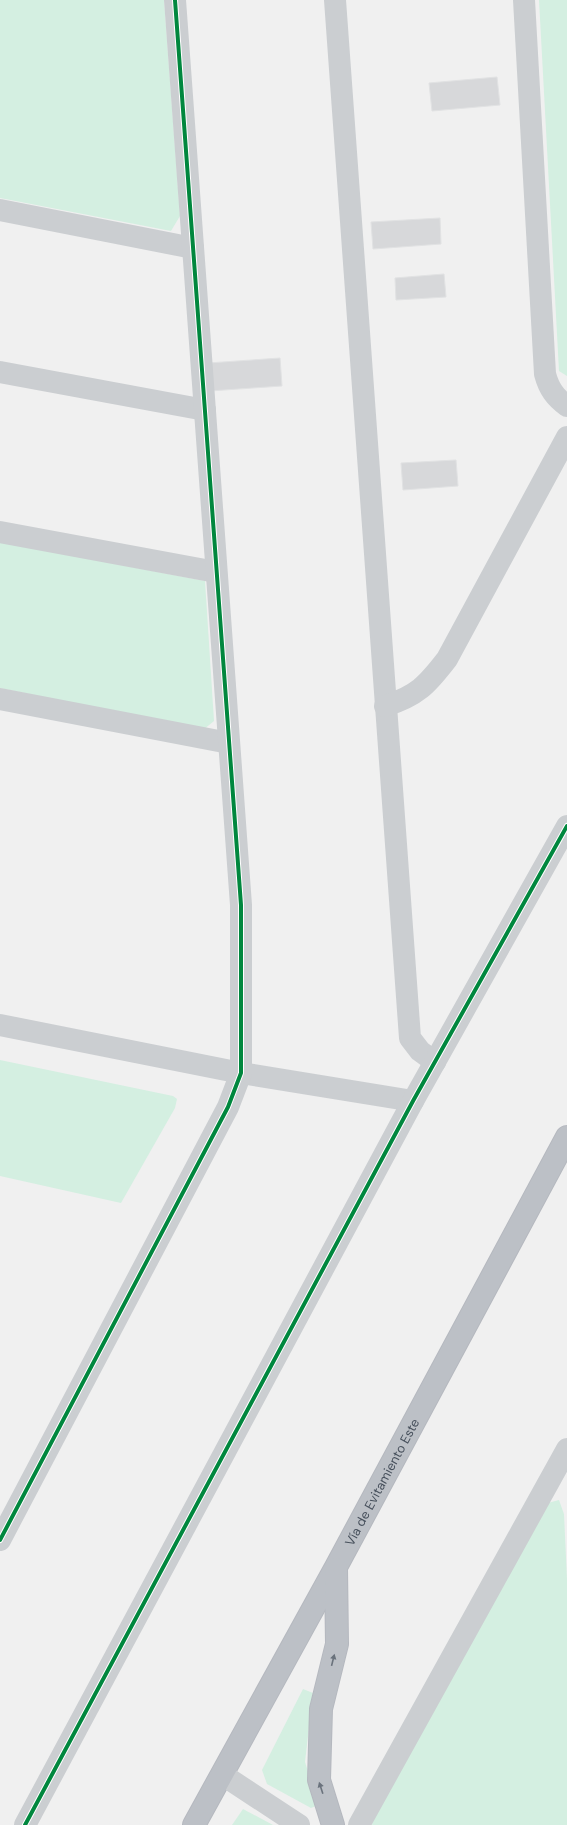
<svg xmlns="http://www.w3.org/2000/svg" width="567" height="1825" font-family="'DM Sans',sans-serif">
	<rect width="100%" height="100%" fill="#f0f0f0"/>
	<g fill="#d4efe1">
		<polygon points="0,0 164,0 180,216 171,231 0,198"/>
		<polygon points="539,0 567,0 567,376 559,371"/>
		<polygon points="0,542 205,581 214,721 203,730 0,688"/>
		<polygon points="0,1060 173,1096 177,1099 175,1108 121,1203 0,1176"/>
		<polygon points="559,1500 564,1514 567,1579 567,1825 372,1825 373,1820 544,1504"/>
		<polygon points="303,1689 313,1693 305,1762 319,1805 311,1808 267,1784 262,1770"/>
		<polygon points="243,1809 273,1825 232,1825"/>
	</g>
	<g fill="#d7d8da" stroke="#e1e2e3">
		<polygon points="497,77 500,105 432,111 429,83"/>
		<polygon points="440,218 441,244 373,249 371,222"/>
		<polygon points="444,274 446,297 396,300 395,278"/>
		<polygon points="280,358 282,386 210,391 208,363"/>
		<polygon points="456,460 458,486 403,490 401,463"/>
	</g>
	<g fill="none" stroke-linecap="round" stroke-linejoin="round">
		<defs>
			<g id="highway">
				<path id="s1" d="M 194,1825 L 336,1567 L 567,1137"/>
				<polyline points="333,1825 319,1780 321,1709 337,1644 336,1569"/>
			</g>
		</defs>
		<use href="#highway" stroke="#b5b8bf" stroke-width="24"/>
		<g stroke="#cbced1" stroke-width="22">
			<polyline points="335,0 410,1038 420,1051 435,1062"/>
			<path d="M 524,0 L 545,374 C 549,389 555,397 567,406"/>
			<polyline points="0,210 193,248"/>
			<polyline points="0,372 205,410"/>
			<polyline points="0,532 216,572"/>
			<polyline points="0,699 229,743"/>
			<path d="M 385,706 C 417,696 427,685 447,659 L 567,437"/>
			<polyline points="0,1025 241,1073 413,1101"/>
			<polyline points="0,1540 228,1107 241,1073 241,905 175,0"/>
			<polyline points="223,1775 299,1825"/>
			<polyline points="25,1825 413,1101 567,826"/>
			<polyline points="359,1825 567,1449"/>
		</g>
		<use href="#highway" stroke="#bcc0c6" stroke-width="22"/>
		<defs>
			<g id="cycleway">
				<polyline points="0,1540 228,1107 241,1073 241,905 175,0"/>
				<polyline points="25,1825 413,1101 567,826"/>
			</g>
		</defs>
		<use href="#cycleway" stroke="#fff" stroke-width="6"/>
		<use href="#cycleway" stroke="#00873e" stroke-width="4"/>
	</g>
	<defs><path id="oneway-solid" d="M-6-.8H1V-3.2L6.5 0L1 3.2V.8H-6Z"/></defs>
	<g fill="#6a727c">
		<use href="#oneway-solid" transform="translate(333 1660) rotate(-76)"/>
		<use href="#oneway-solid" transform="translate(321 1788) rotate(-108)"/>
	</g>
	<g text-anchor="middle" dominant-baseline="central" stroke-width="3" stroke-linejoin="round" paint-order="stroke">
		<g font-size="13" fill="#47505c" stroke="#fff">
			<text stroke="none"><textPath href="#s1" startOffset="391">Vía de Evitamiento Este</textPath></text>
		</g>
	</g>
</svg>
